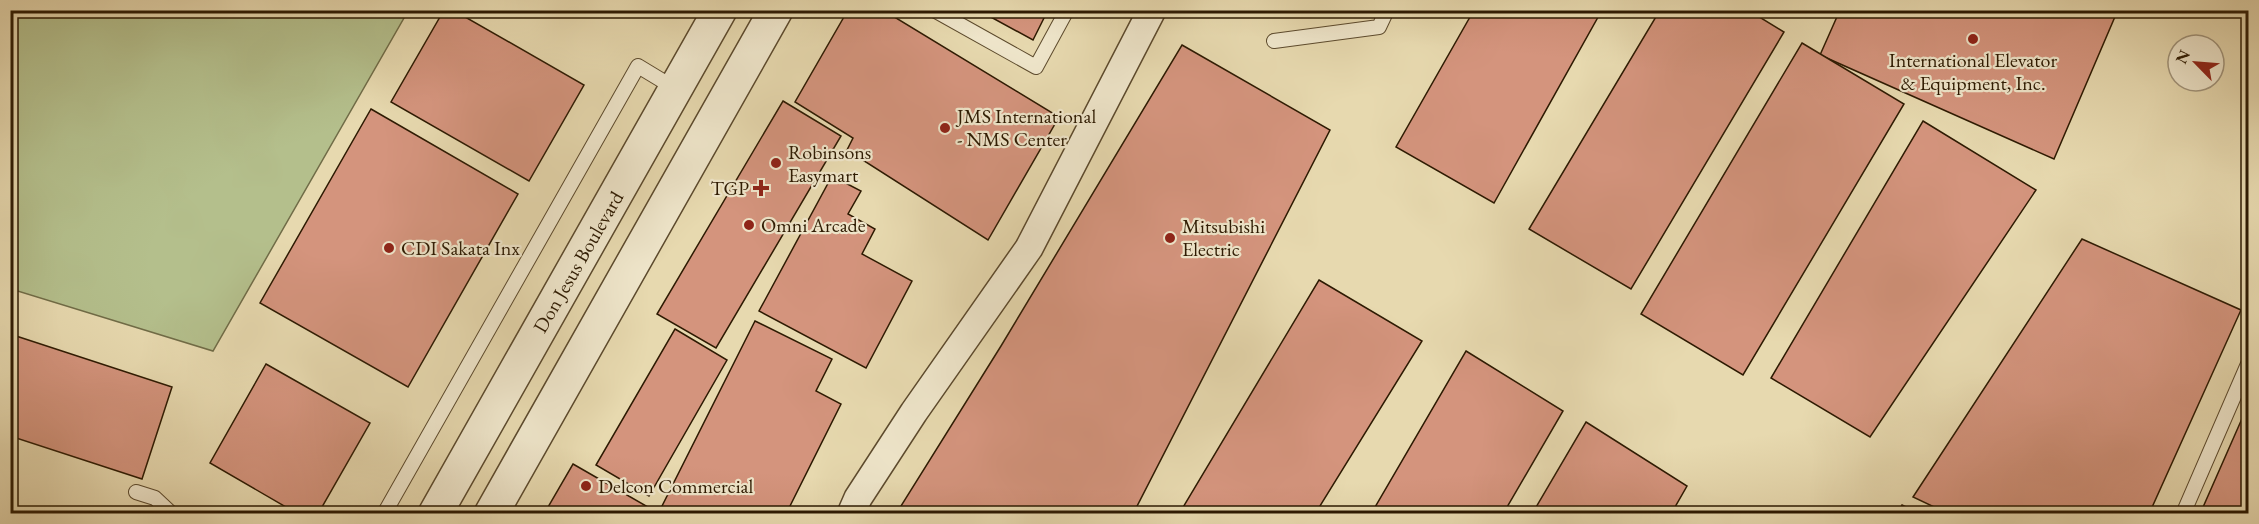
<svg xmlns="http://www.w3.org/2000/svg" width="2259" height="524" font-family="'EB Garamond',serif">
	<rect width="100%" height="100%" fill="#e7d9af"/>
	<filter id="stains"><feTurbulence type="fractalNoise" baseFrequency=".00333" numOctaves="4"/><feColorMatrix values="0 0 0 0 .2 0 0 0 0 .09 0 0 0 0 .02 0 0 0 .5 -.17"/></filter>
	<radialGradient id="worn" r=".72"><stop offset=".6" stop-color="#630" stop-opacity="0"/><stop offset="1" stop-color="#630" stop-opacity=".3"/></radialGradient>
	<polygon fill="#b4bf8c" stroke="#706c47" stroke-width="1.5" points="10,11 11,10 408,11 213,351 11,289"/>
	<g fill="#d4947d" stroke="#2d1a02" stroke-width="1.5">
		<polygon points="444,10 453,10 584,85 529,181 391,102"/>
		<polygon points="848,10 883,10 1059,117 988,240 847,150 853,138 795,102"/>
		<polygon points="978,10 1048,10 1033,40"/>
		<polygon points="1474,10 1602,10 1494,203 1396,147"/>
		<polygon points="1660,10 1748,10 1784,32 1631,289 1529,229"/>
		<polygon points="1840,10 2114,10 2117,12 2054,159 1820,55"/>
		<polygon points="1802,43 1904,104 1743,375 1641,314"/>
		<polygon points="1182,45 1330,130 1133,514 896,514 1001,346"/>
		<polygon points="783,101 841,136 716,348 657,314"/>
		<polygon points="371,109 518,194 408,387 260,303"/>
		<polygon points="1923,121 2036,190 1870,437 1771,378"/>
		<polygon points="832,176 861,191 848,214 875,229 862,254 912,281 866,368 759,311"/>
		<polygon points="2082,239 2241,310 2149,514 1949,514 1913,497"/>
		<polygon points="1319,280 1422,341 1315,514 1179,514"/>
		<polygon points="755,321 832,359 816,391 841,404 786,514 658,514"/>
		<polygon points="675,329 727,360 649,496 596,465"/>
		<polygon points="10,334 172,387 142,479 10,436"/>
		<polygon points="1466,351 1563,411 1503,514 1371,514"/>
		<polygon points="266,364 370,423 318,514 298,514 210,463"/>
		<polygon points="2248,405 2248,514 2200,514"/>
		<polygon points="1586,422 1687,486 1671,514 1532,514"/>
		<polygon points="573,464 648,507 645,514 544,514"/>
		<polygon points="1902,505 1921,514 1897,514"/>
	</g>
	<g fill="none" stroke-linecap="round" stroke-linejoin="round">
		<defs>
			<g id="service">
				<polyline points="934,10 1036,67 1067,10"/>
				<polyline points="1274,41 1379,27 1387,10"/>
				<polyline points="136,492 155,498 172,514"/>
				<polyline points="384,514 638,66 676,89"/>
				<polyline points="2183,514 2248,364"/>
			</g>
			<polyline id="minor" points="851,514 858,498 914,412 1029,248 1152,10"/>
			<g id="tertiary">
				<polyline points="435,514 720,10"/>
				<polyline points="491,514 776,10"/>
			</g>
		</defs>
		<use href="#service" stroke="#5c4a2d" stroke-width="16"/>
		<use href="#minor" stroke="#5c4a2d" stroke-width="30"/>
		<use href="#tertiary" stroke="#5c4a2d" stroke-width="36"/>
		<use href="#service" stroke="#efe6cb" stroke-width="14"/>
		<use href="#minor" stroke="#efe6cb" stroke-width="27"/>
		<use href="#tertiary" stroke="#efe6cb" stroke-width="33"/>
	</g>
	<g fill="#8f2418" stroke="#efe6cb" stroke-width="2">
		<circle cx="1973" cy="39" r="6"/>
		<circle cx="945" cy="128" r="6"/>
		<circle cx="776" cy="163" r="6"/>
		<path d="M758 179h6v6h6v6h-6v6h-6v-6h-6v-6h6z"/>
		<circle cx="749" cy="225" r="6"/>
		<circle cx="1170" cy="238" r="6"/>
		<circle cx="389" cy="248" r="6"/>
		<circle cx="586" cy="486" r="6"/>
	</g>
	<g text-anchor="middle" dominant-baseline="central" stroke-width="4.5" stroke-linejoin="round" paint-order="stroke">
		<g font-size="20" fill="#2d1a02" stroke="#efe6cb" text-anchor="start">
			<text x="1973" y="60" text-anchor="middle">International Elevator<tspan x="1973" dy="23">&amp; Equipment, Inc.</tspan></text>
			<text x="957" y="116">JMS International<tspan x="957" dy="23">- NMS Center</tspan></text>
			<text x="788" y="152">Robinsons<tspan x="788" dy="23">Easymart</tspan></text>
			<text x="749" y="188" text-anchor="end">TGP</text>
			<text x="761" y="225">Omni Arcade</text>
			<text x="1182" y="226">Mitsubishi<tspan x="1182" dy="23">Electric</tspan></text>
			<text x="401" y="248">CDI Sakata Inx</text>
			<text x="598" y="486">Delcon Commercial</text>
		</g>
		<g font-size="20" fill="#2d1a02" stroke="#efe6cb">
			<text transform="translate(578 262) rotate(-60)">Don Jesus Boulevard</text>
		</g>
	</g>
	<rect width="2259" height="524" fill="none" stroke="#e7d9af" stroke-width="36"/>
	<rect x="12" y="12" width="2235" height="500" fill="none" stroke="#2d1a02" stroke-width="3"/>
	<rect x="18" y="18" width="2223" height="488" fill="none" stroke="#2d1a02" stroke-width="1.5"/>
	<g transform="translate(2196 63) rotate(295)"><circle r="28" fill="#efe6cb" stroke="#a1947b" stroke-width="1.5"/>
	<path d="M0-4.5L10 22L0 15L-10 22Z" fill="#8f2418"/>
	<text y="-9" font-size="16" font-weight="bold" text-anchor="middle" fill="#2d1a02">N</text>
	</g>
	<rect width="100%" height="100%" filter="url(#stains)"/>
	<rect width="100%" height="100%" fill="url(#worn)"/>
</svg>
